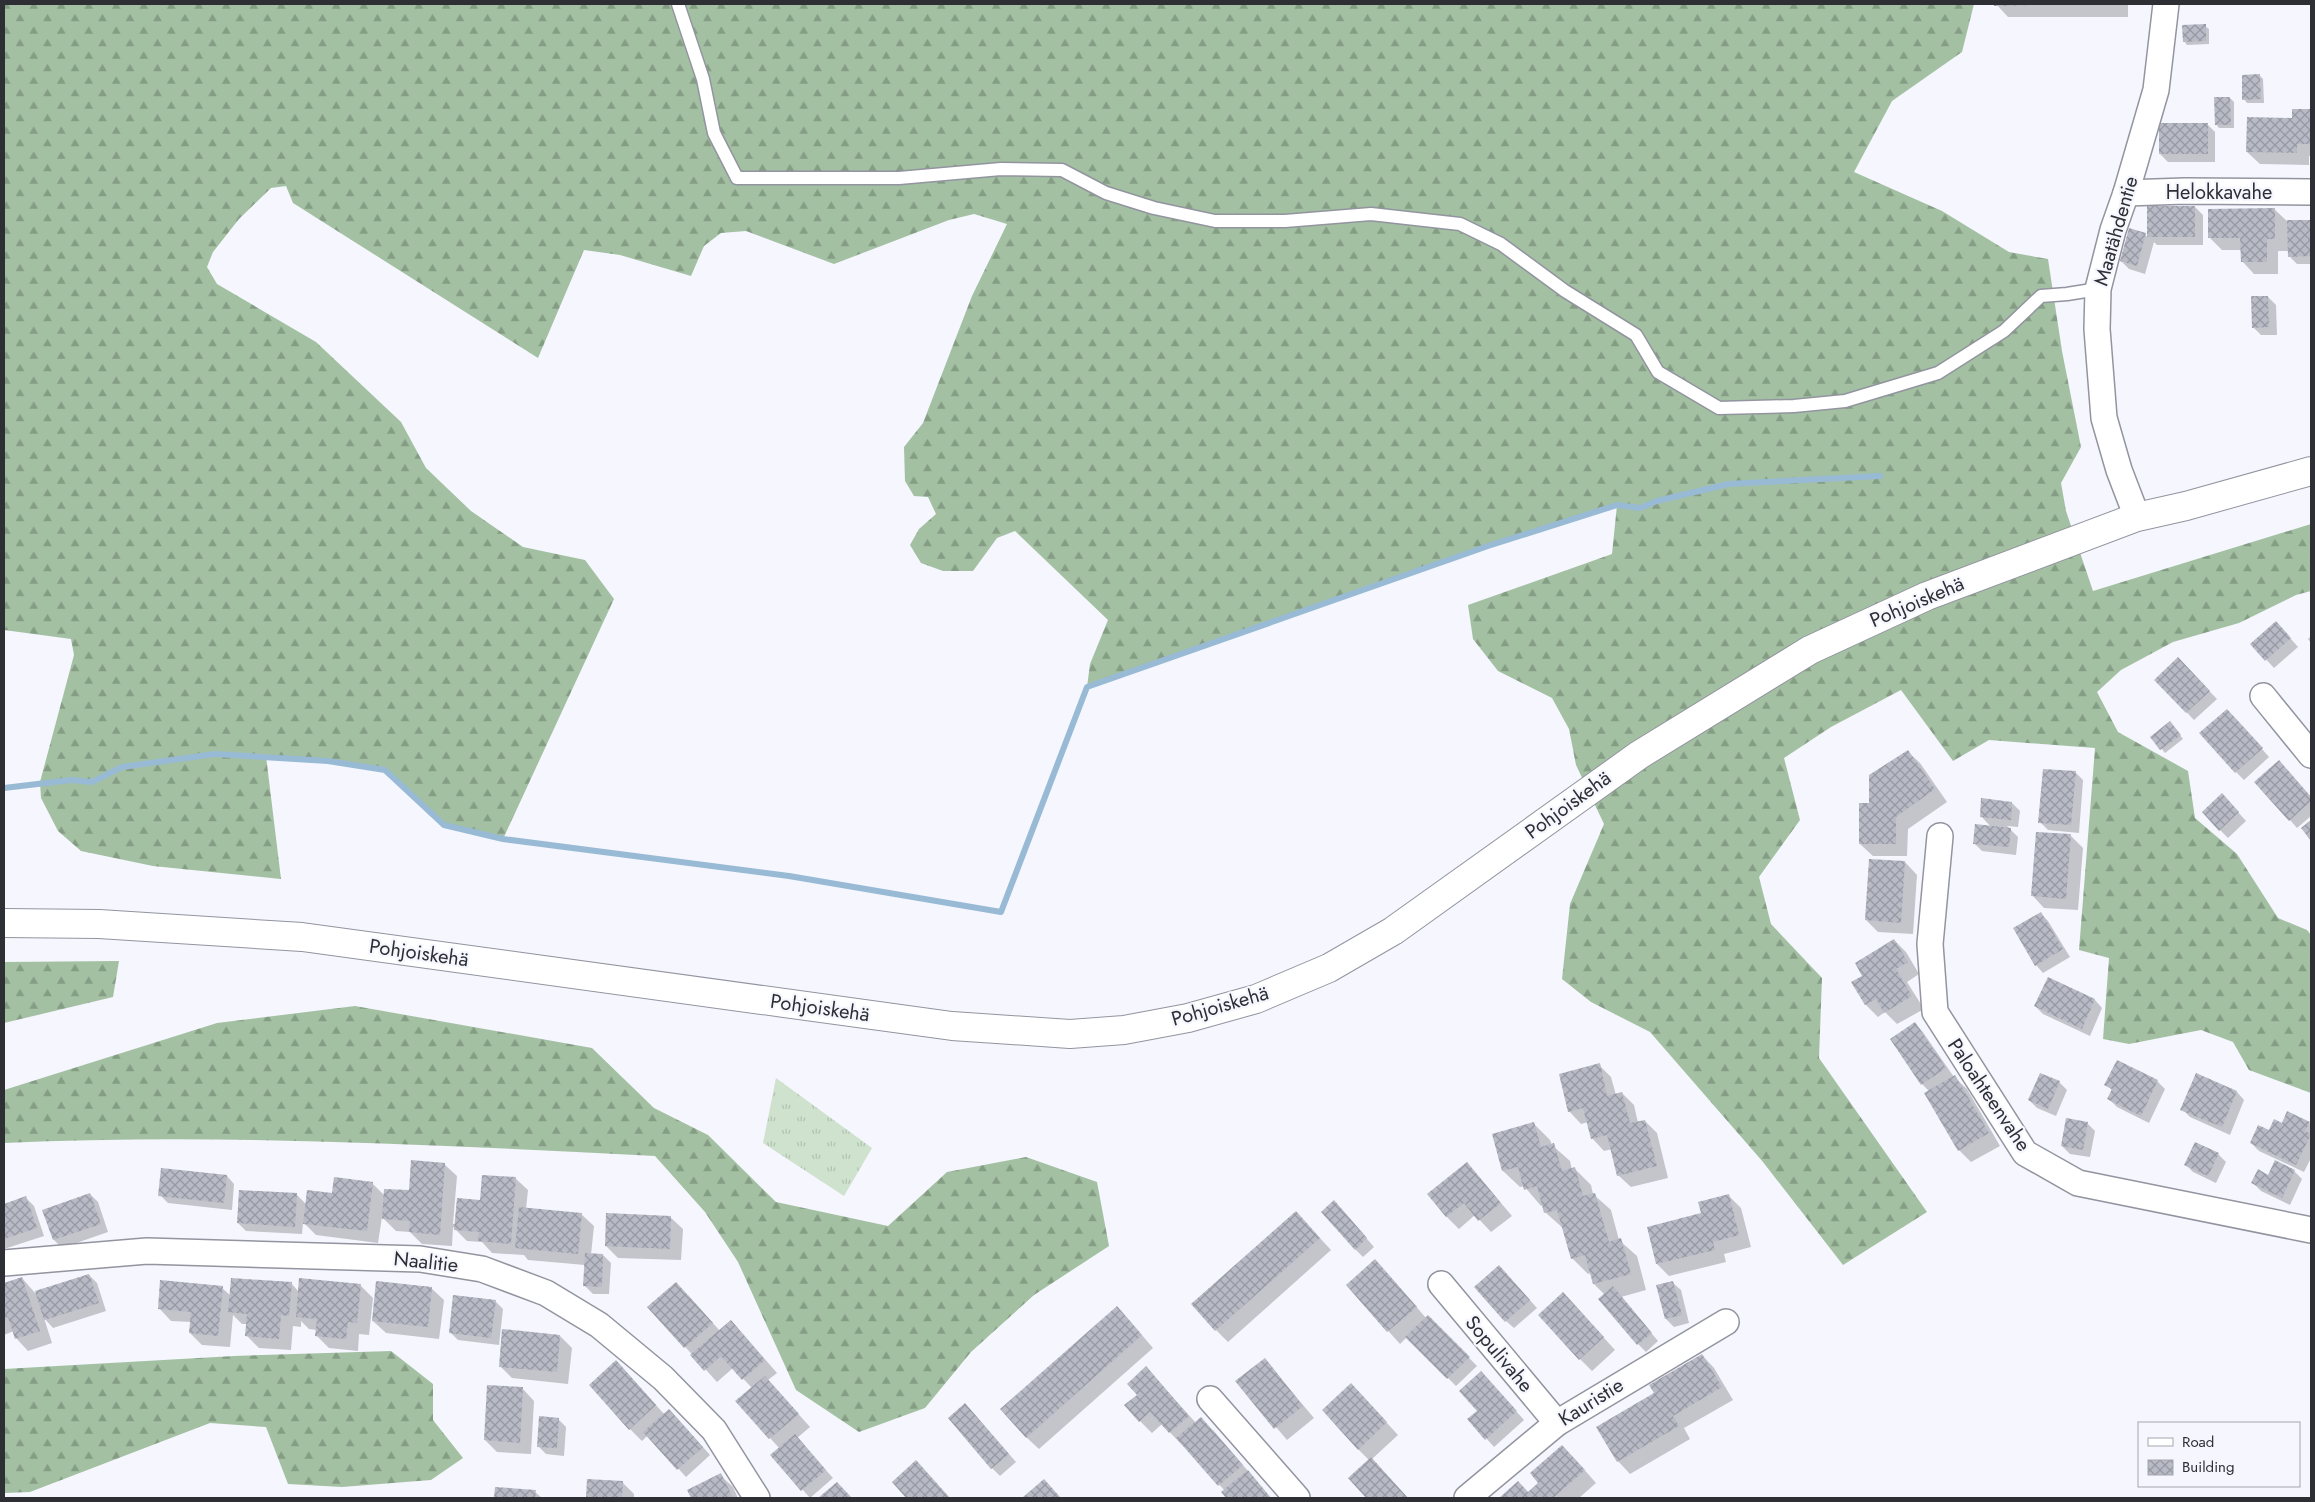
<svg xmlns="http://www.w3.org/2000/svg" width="2315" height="1502" font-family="Jost,sans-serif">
	<defs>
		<pattern id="grass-tufts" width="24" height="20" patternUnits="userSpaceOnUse" patternTransform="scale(1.25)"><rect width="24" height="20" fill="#cee2cd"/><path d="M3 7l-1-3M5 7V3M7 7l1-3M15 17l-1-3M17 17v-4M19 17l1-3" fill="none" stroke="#b1c2b1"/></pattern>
		<pattern id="forest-firs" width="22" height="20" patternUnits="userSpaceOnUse" patternTransform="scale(1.25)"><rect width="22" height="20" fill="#a3c1a2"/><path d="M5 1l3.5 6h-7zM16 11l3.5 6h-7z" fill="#859d85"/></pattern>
		<pattern id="building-cross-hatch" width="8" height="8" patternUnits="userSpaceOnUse" patternTransform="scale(1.25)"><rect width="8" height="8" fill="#b8bbc6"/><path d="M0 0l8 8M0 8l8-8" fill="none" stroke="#9698a2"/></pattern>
	</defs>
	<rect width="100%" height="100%" fill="#f5f6fe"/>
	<polygon fill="url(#grass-tufts)" points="776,1078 872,1148 844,1196 763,1143"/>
	<g fill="url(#forest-firs)">
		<polygon points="4,4 1974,4 1962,52 1892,101 1854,172 1942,211 2009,252 2048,259 2062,351 2081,447 2061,483 2066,511 2093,591 2311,524 2311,591 2296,595 2239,623 2173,642 2121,670 2097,692 2118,732 2188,771 2195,818 2237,854 2278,918 2307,930 2311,935 2311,1093 2249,1070 2233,1042 2201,1030 2129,1044 2103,1039 2109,958 2079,950 2095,748 1989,740 1953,761 1901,690 1831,727 1784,758 1800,820 1759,877 1771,924 1822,978 1819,1058 1927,1212 1843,1265 1763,1162 1650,1032 1591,1002 1562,979 1570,904 1604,824 1576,765 1569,729 1552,698 1498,671 1473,639 1468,605 1612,554 1617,505 1488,546 1087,687 1090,664 1108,620 1015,531 997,538 973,571 943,571 921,563 910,545 919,529 936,514 928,497 914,496 905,481 904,447 923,423 972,296 1007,224 974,214 949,220 834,264 746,231 721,233 704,246 691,276 620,255 584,250 538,358 293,203 286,186 271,188 239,219 213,252 207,267 217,284 316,342 401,422 426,468 471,511 523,547 585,560 614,599 503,839 444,825 385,770 328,761 266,756 281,879 153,866 81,851 58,831 41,798 40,782 74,655 71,639 4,630"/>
		<polygon points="119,961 113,997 4,1023 4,962"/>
		<path d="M 355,1006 L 592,1048 L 654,1108 L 708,1135 L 776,1202 L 888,1226 L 947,1172 L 1026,1157 L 1097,1182 L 1109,1246 L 1034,1295 L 971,1352 L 925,1408 L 859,1432 L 796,1390 L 738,1262 L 705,1212 L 655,1156 C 438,1145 221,1133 4,1143 L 4,1090 L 217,1023 Z"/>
		<polygon points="391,1351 433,1384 433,1420 463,1458 431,1480 342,1487 288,1484 266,1427 210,1423 30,1492 4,1493 4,1369 234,1356"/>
	</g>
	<g fill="#0003">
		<polygon points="1996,4 2128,4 2128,17 2008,17"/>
		<polygon points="2205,26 2209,29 2209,44 2187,45 2184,41"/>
		<polygon points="2260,76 2263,79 2264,103 2247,103 2244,99"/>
		<polygon points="2230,98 2234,102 2234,128 2219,128 2216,124"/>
		<polygon points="2293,110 2311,110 2311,156 2309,156 2309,165 2260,164 2247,152 2293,119"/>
		<polygon points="2207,124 2215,132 2215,162 2168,162 2160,154"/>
		<polygon points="2149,207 2195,207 2203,215 2203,245 2157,245 2154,242 2145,274 2129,269 2121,261 2130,230 2149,237"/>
		<polygon points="2274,209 2289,223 2289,221 2311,221 2311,264 2297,264 2289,256 2289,251 2278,251 2278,274 2254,274 2242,261 2242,250 2222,250 2210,238"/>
		<polygon points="2268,297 2276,305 2277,335 2261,335 2253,327"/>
		<polygon points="2284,631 2298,647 2274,668 2252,644"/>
		<polygon points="2311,636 2311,643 2308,639"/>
		<polygon points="2178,659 2217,699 2194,720 2156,680"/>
		<polygon points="2235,718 2269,757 2244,780 2236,772"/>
		<polygon points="2173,726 2183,739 2165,753 2152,737"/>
		<polygon points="1907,751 1920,763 1947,802 1908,829 1907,856 1873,856 1860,844 1870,805"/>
		<polygon points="2287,770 2311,797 2311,816 2297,828 2290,820"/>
		<polygon points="2075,772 2083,780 2079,833 2048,830 2040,822"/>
		<polygon points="2012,803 2020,811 2018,827 2007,826 2018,837 2016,855 1982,851 1974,843 1991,827 1981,816"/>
		<polygon points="2230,803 2246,821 2228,838 2220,830"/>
		<polygon points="2071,836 2083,848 2078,910 2044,908 2032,895"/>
		<polygon points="1905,862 1917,875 1913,934 1878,932 1866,920"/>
		<polygon points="2040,913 2048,921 2070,957 2043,973 2036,965"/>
		<polygon points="1894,940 1906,952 1919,974 1907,982 1924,1009 1897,1024 1885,1012 1878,1017 1866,1005 1852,983 1864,976"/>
		<polygon points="2048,978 2095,1000 2102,1008 2090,1036 2043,1014 2035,1006"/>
		<polygon points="1915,1023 1922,1031 1954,1077 1967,1089 2000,1146 1971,1162 1959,1150 1929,1091 1922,1084"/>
		<polygon points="1599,1065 1611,1077 1616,1095 1622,1093 1634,1105 1638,1123 1645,1121 1657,1133 1668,1178 1631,1187 1618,1175 1612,1149 1604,1151 1592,1138 1588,1122 1581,1124 1569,1111"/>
		<polygon points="2196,1075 2237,1092 2244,1100 2230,1135 2190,1117 2182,1109"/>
		<polygon points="2157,1081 2165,1089 2149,1123 2117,1107 2109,1099 2113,1091 2106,1085"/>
		<polygon points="2059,1082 2067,1090 2056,1116 2037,1108 2029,1100"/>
		<polygon points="2087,1123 2095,1131 2090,1157 2070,1154 2062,1146"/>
		<polygon points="2309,1123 2311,1125 2311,1158 2304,1172 2259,1151 2251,1143 2282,1125"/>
		<polygon points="1534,1124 1550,1140 1552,1145 1570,1161 1572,1170 1575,1169 1591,1185 1593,1194 1611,1210 1619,1240 1637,1256 1646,1290 1621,1297 1658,1341 1646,1352 1638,1344 1605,1295 1594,1284 1591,1273 1588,1274 1572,1258 1564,1229 1546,1213 1543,1205 1541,1206 1524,1186 1520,1187 1503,1171 1494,1135"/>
		<polygon points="2218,1154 2226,1162 2216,1183 2193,1172 2185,1164"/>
		<polygon points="2275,1162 2294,1171 2302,1179 2290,1205 2261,1191 2253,1183 2269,1176"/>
		<polygon points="1467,1163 1512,1216 1491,1232 1475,1215 1459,1229 1446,1216"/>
		<polygon points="444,1164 457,1176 453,1224 456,1224 481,1201 515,1178 528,1190 526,1209 581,1214 594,1226 591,1255 603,1255 611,1263 609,1294 593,1294 585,1286 585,1265 528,1260 524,1255 492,1253 482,1242 467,1241 453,1227 452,1246 422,1244 410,1232 396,1231 382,1217 378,1243 316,1235 303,1222 302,1234 246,1231 238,1223 296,1194 306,1204 372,1183 385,1196 410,1192"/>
		<polygon points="227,1176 234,1184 232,1210 168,1203 160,1195"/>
		<polygon points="90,1194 98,1202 108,1232 62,1248 54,1240 44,1210"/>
		<polygon points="1729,1196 1741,1208 1751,1247 1724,1254 1726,1262 1669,1276 1657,1264 1702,1214"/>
		<polygon points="26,1198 34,1206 44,1236 4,1249 4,1205"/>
		<polygon points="1342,1210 1374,1247 1363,1257 1355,1249"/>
		<polygon points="670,1217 683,1229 681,1260 618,1258 606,1246"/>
		<polygon points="1308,1225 1331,1250 1228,1342 1216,1330"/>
		<polygon points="1387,1273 1426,1318 1428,1316 1477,1366 1456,1386 1407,1337 1400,1344 1347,1285"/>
		<polygon points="1506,1274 1537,1308 1514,1328 1506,1321"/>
		<polygon points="89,1275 97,1283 106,1311 53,1328 44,1318 52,1343 28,1351 16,1338 14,1331 4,1335 4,1284 22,1278 35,1293"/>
		<polygon points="291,1283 299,1292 361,1286 373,1298 369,1335 359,1334 358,1351 329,1348 317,1336 317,1330 309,1329 301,1321 301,1327 293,1326 291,1350 259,1348 247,1336 247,1324 242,1324 233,1315 230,1347 202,1345 190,1333 191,1322 171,1321 159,1308 222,1288 231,1296"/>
		<polygon points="1673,1283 1681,1290 1689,1323 1674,1327 1666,1319 1658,1286"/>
		<polygon points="431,1288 444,1300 439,1339 386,1333 373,1321"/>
		<polygon points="688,1295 720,1331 743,1334 777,1373 768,1380 810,1427 797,1438 833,1478 810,1498 772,1455 780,1449 737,1401 752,1388 733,1368 717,1382 649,1307"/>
		<polygon points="495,1301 503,1309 499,1345 458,1340 450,1332"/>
		<polygon points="1575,1306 1615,1350 1592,1371 1580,1359"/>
		<polygon points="1129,1320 1153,1348 1039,1449 1026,1437"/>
		<polygon points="560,1336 572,1348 568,1384 512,1378 500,1366"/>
		<polygon points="1702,1355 1714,1368 1733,1400 1684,1428 1690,1439 1630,1474 1618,1461 1598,1428 1656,1394"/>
		<polygon points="1265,1360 1314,1418 1287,1440 1237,1381"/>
		<polygon points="1146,1368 1196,1423 1213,1430 1271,1498 1228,1498 1223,1492 1225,1491 1183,1444 1182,1445 1162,1424 1152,1433 1140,1421 1138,1395"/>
		<polygon points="628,1374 665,1415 677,1418 710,1455 686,1477 648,1435 642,1441 630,1429"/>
		<polygon points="1489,1381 1524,1420 1494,1447 1469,1419 1479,1411"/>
		<polygon points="522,1388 534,1401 531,1454 497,1452 485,1440"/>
		<polygon points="1363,1397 1398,1435 1372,1459 1408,1498 1368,1498 1349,1478 1369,1460 1358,1449"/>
		<polygon points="973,1413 1016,1462 1000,1476 992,1468"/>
		<polygon points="558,1419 566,1427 564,1456 546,1454 538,1446"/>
		<polygon points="1574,1458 1596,1483 1579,1498 1501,1498 1518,1483 1528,1493"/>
		<polygon points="720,1475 733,1487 738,1498 692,1498 688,1491"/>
		<polygon points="588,1480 622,1482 634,1494 634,1498 587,1498"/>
		<polygon points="496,1488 535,1492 542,1498 495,1498"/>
	</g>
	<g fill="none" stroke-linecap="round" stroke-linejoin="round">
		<polyline stroke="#98bad5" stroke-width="6" points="4,788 71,780 92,782 122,767 215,754 328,761 385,770 444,825 503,839 789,876 1001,912 1087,687 1488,546 1617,505 1640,508 1657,501 1728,484 1880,476"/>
	</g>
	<g fill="url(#building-cross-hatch)">
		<polygon points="1994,4 2033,4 2033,5 1994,6"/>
		<polygon points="2206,24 2206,41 2183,42 2182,25"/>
		<polygon points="2260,74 2261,99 2242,100 2242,75"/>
		<polygon points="2214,97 2230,97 2231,125 2215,125"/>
		<polygon points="2292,109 2311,109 2311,144 2297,144 2297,153 2246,152 2247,117 2292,118"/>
		<rect x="2159" y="123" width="49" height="31"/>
		<rect x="2147" y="206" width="48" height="31"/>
		<polygon points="2275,208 2275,239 2267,239 2267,262 2241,262 2240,238 2208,238 2208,209"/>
		<polygon points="2287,220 2311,220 2311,256 2288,257"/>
		<polygon points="2129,228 2146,233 2137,266 2120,261"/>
		<polygon points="2251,296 2268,296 2269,327 2252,328"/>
		<polygon points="2276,621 2291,638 2265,661 2250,644"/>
		<polygon points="2178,657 2210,691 2186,713 2154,680"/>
		<polygon points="2227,709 2263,748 2235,773 2199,733"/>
		<polygon points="2170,721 2181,735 2160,750 2150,737"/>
		<polygon points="1908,750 1935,789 1896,817 1896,844 1859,844 1859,803 1869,803 1869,775"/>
		<polygon points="2279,760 2311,797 2311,801 2289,821 2254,782"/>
		<polygon points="2043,769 2076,771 2071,825 2038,823"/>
		<polygon points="2222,793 2239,812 2219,831 2202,812"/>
		<polygon points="1981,798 2012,802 2011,820 1980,817"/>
		<polygon points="2311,820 2311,841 2301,828"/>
		<polygon points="1975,824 2011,828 2009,847 1973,844"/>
		<polygon points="2036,832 2071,834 2066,899 2031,896"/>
		<polygon points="1869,859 1905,861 1901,923 1865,920"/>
		<polygon points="2041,912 2063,949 2035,966 2013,928"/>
		<polygon points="1894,939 1908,962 1896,969 1912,996 1884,1013 1876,999 1865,1005 1851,982 1862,976 1855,963"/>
		<polygon points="2048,977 2095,999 2082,1029 2034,1006"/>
		<polygon points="1915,1022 1946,1068 1921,1085 1890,1039"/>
		<polygon points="2117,1060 2158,1080 2141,1116 2107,1099 2112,1089 2104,1085"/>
		<polygon points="1600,1063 1607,1096 1622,1092 1630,1123 1645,1120 1657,1166 1617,1176 1607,1135 1591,1139 1583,1108 1568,1112 1559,1074"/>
		<polygon points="2040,1073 2060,1081 2048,1109 2028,1100"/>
		<polygon points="2196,1073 2237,1091 2222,1127 2180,1110"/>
		<polygon points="1955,1075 1989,1133 1958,1151 1924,1093"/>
		<polygon points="2287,1111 2310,1122 2305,1131 2311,1134 2296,1165 2250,1143 2258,1125 2269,1130 2274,1119 2282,1123"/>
		<polygon points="2066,1118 2088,1122 2083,1150 2061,1146"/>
		<polygon points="1534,1122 1541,1147 1554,1143 1562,1171 1575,1167 1583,1196 1595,1193 1609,1242 1621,1238 1631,1274 1593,1284 1585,1255 1571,1259 1557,1210 1544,1213 1537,1186 1524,1190 1518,1167 1502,1171 1492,1134"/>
		<polygon points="2195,1142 2219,1153 2208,1176 2184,1165"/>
		<polygon points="411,1160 445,1163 440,1235 409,1232 410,1221 382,1219 384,1189 409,1190"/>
		<polygon points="2275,1160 2295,1170 2282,1198 2251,1183 2258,1169 2268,1175"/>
		<polygon points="1467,1162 1501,1203 1478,1221 1464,1203 1446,1217 1427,1194"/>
		<polygon points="161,1168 227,1175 224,1203 158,1196"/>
		<polygon points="482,1175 516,1177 511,1244 478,1241 479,1232 454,1230 457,1198 480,1200"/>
		<polygon points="334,1177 373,1182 367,1231 303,1224 307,1190 332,1193"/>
		<polygon points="239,1190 297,1193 295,1227 237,1223"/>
		<polygon points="90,1193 101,1224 53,1240 42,1210"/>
		<polygon points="1729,1194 1739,1235 1713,1242 1715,1250 1656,1264 1647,1227 1701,1213 1698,1202"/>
		<polygon points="26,1196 37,1228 4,1239 4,1204"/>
		<polygon points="1334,1200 1367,1238 1355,1250 1321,1212"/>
		<polygon points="519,1207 582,1213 578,1254 515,1248"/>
		<polygon points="1296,1211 1320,1238 1215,1331 1191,1304"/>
		<polygon points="606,1213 671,1216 670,1249 605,1246"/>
		<polygon points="585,1253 603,1254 602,1287 583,1286"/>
		<polygon points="1375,1259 1417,1307 1387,1332 1346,1285"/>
		<polygon points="1499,1265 1530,1300 1505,1322 1474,1287"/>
		<polygon points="89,1274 99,1303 44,1320 35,1291"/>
		<polygon points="22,1277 40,1331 15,1339 8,1317 4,1319 4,1283"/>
		<polygon points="231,1278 292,1282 289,1316 281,1315 279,1339 245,1336 247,1314 228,1312"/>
		<polygon points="299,1278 361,1284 357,1323 348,1322 346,1339 315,1336 317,1319 296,1317"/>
		<polygon points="160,1280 223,1286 218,1336 189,1333 191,1312 158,1309"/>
		<polygon points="376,1281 432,1287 428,1327 372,1321"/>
		<polygon points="1673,1281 1682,1315 1665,1319 1656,1285"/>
		<polygon points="676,1282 713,1323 684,1348 647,1307"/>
		<polygon points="1613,1286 1652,1333 1637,1345 1598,1299"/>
		<polygon points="1563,1292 1604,1337 1579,1360 1538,1315"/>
		<polygon points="453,1295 496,1300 491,1338 449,1333"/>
		<polygon points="1117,1306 1142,1335 1026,1438 1000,1409"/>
		<polygon points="1428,1315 1470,1357 1447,1379 1405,1337"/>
		<polygon points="731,1320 765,1360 742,1380 721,1356 704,1371 690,1355"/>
		<polygon points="502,1329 560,1335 557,1372 499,1367"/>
		<polygon points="1702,1354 1722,1387 1673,1416 1679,1426 1617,1462 1596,1427 1654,1393 1649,1385"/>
		<polygon points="1265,1358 1303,1406 1274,1429 1235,1381"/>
		<polygon points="616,1360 656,1405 629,1430 589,1385"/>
		<polygon points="1146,1366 1189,1416 1169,1433 1150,1412 1139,1422 1124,1405 1137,1395 1127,1384"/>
		<polygon points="1481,1371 1517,1411 1485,1440 1467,1419 1477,1411 1459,1391"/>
		<polygon points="765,1376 799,1414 769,1439 735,1401"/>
		<polygon points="1351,1383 1387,1422 1358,1450 1322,1410"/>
		<polygon points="487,1385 523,1387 520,1443 484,1440"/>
		<polygon points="965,1403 1009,1454 991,1469 948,1418"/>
		<polygon points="669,1409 703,1447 677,1470 643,1432"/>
		<polygon points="539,1416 559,1418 557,1448 537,1447"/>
		<polygon points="1201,1417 1243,1465 1218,1486 1176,1438"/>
		<polygon points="795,1434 826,1470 801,1491 770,1455"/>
		<polygon points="1562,1445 1585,1470 1553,1498 1499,1498 1518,1481 1528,1492 1538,1483 1530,1473"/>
		<polygon points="1371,1457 1408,1498 1366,1498 1348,1478"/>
		<polygon points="916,1460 950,1498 906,1498 892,1482"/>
		<polygon points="1248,1470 1271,1498 1226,1498 1221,1492"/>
		<polygon points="721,1473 733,1498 691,1498 687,1490"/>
		<polygon points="587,1479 623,1481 622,1498 586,1498"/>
		<polygon points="1044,1479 1061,1498 1022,1498"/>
		<polygon points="837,1482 852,1498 818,1498"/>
		<polygon points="495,1487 536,1490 535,1498 494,1498"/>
	</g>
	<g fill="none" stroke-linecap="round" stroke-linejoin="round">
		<defs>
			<polyline id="service" points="678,4 703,79 714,133 737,178 899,178 1001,169 1062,170 1106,193 1154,208 1215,221 1285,221 1371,214 1460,224 1501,244 1565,291 1636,335 1658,372 1719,408 1794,406 1845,401 1938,373 2004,331 2041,296 2067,294 2098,289"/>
			<g id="minor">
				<polyline points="2126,193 2185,191 2311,192"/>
				<polyline points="2137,517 2119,470 2104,418 2097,329 2098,289 2113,230 2126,193 2156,90 2166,4"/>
				<polyline points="2263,696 2311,755"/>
				<polyline points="1940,836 1930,944 1935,1012 2025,1153 2078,1183 2311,1230"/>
				<polyline points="4,1263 147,1251 420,1259 482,1269 546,1293 599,1325 663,1378 714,1430 757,1498"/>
				<polyline points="1441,1284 1557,1423"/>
				<polyline points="1210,1399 1297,1498"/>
				<polyline points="1467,1498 1557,1423 1726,1322"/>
			</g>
			<polyline id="secondary" points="4,923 99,924 302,937 952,1026 1070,1034 1124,1030 1188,1018 1256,999 1329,968 1393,931 1639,755 1810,650 1927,596 2137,517 2186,506 2311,471"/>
		</defs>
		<use href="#service" stroke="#92949f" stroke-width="15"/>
		<use href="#minor" stroke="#92949f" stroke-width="28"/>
		<use href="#secondary" stroke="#92949f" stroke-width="30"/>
		<use href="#service" stroke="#fff" stroke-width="12"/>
		<use href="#minor" stroke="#fff" stroke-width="25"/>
		<use href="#secondary" stroke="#fff" stroke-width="28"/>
	</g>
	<g text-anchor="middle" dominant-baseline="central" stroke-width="4.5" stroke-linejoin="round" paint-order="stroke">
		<g font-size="20" fill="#2e2f34" stroke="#f5f6fe">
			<text x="2219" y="192">Helokkavahe</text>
			<text transform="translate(2116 231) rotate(-74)">Maatähdentie</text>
			<text transform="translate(1917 602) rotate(-23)">Pohjoiskehä</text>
			<text transform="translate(1568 805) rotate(-36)">Pohjoiskehä</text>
			<text transform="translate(419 953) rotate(8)">Pohjoiskehä</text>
			<text transform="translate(1220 1006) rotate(-16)">Pohjoiskehä</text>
			<text transform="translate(820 1008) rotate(8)">Pohjoiskehä</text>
			<text transform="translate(1989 1095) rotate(56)">Paloahteenvahe</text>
			<text transform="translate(426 1262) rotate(6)">Naalitie</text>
			<text transform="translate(1499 1354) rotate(50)">Sopulivahe</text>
			<text transform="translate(1591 1402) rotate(-32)">Kauristie</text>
		</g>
	</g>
	<rect width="2315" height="1502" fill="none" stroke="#2e2f34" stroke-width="10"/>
	<rect x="2138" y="1422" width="162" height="65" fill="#f5f6fe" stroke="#a5a6ad"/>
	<rect x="2148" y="1438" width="25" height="8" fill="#ffffff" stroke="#a5a6ad"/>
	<text x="2182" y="1447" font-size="15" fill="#2e2f34">Road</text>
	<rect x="2148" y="1460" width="25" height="15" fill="url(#building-cross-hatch)" stroke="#a5a6ad"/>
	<text x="2182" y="1472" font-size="15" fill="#2e2f34">Building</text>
</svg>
